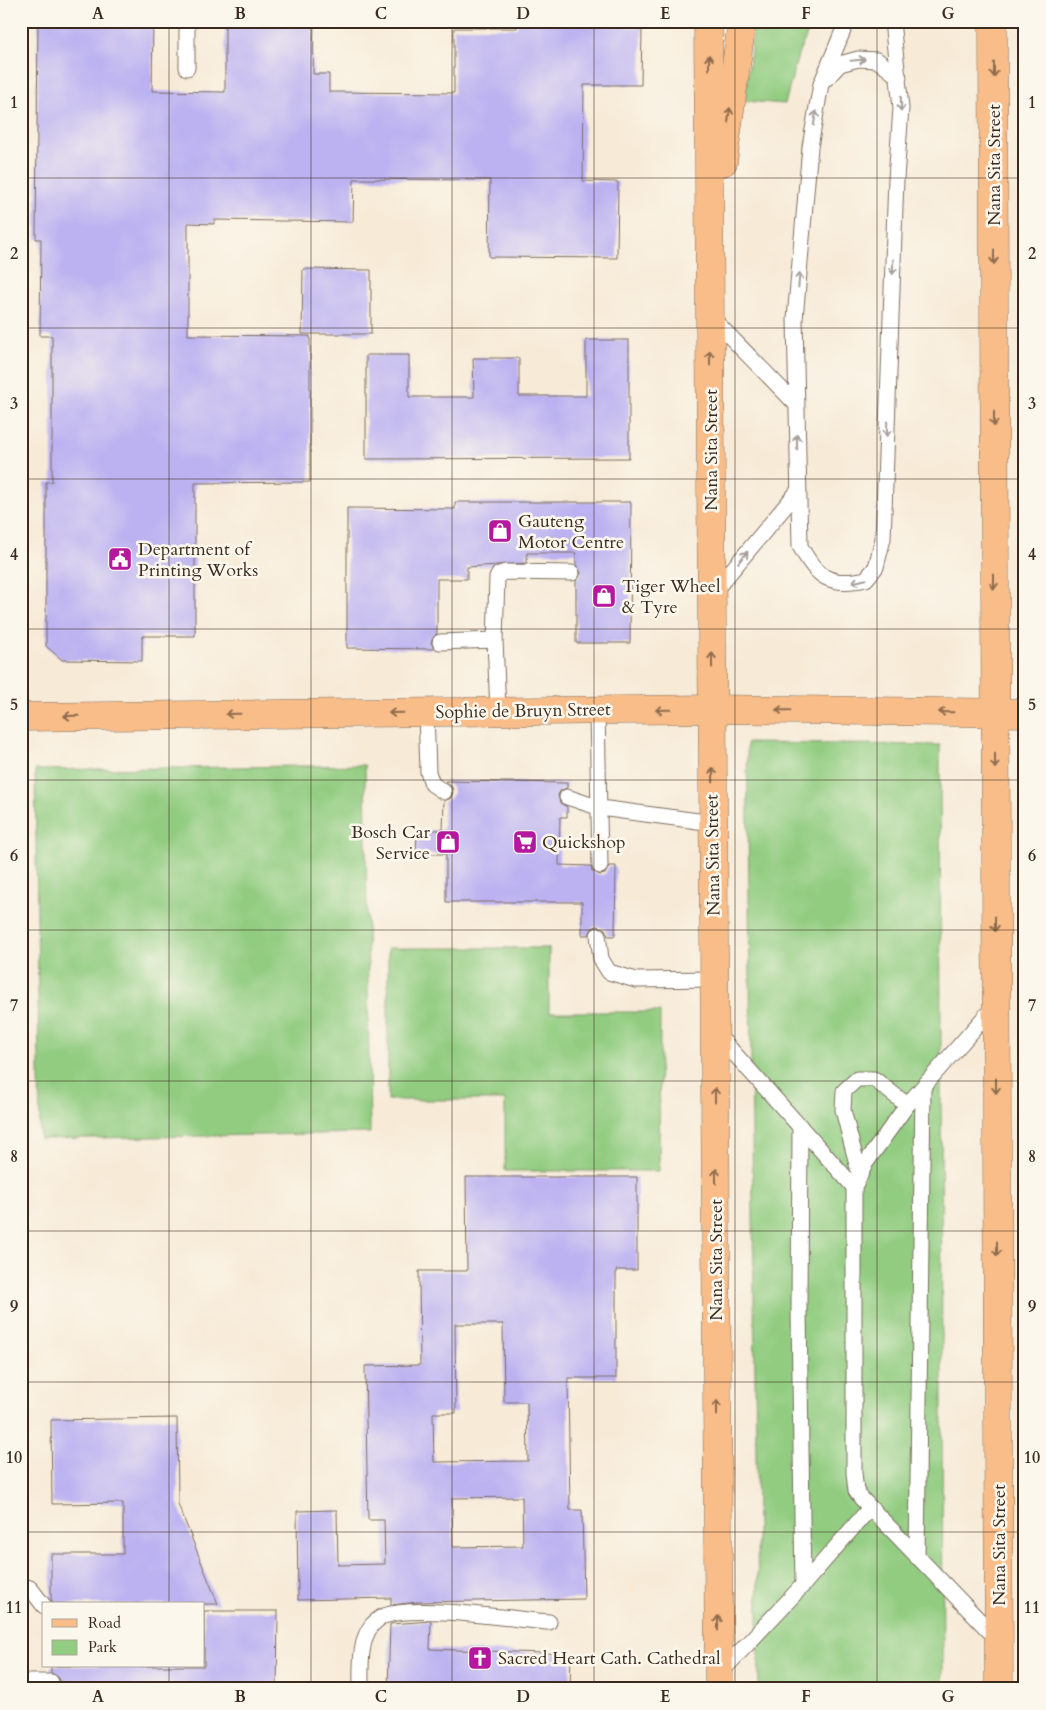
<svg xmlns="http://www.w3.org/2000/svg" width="1046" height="1710" font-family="Cardo,serif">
	<rect width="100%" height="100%" fill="#fbf7ec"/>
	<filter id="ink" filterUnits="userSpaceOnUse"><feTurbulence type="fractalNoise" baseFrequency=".02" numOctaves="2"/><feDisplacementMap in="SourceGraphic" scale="10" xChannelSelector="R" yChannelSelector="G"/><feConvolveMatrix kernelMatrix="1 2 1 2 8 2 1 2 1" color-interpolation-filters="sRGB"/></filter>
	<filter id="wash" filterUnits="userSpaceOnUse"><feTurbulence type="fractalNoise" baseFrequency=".0096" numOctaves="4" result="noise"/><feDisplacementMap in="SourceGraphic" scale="20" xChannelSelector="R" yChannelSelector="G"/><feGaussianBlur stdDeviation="1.12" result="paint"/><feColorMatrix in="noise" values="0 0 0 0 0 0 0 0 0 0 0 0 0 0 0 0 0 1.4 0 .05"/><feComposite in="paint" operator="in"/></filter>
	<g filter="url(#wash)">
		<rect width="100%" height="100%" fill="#f7ebd8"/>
		<g fill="#91cc80" stroke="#667b4f">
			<polygon points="754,21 813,21 798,55 785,104 745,101"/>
			<polygon points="747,743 940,745 943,1689 759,1689"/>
			<polygon points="365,765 370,1133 40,1139 35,770"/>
			<polygon points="388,948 549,948 549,1012 660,1012 659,1171 505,1171 505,1100 388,1100"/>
		</g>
		<g id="blocks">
			<g fill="#bcb2f1" fill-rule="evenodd">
				<polygon points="38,21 153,21 152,91 225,92 225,21 314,21 313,74 329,74 329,92 454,93 454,28 517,28 517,21 625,22 624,27 642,27 641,85 584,85 583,181 618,182 617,258 489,257 490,180 354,179 353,222 214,220 214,224 188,223 188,335 310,336 310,482 195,483 195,636 142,636 142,661 62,660 46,646 46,482 52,482 52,336 40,336 41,239 36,239"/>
				<polygon points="303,269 371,270 371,334 302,334"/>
				<polygon points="586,340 629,340 629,458 366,459 366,355 409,355 409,397 474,397 473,358 519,358 519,396 586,396"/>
				<polygon points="455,502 631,502 630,643 576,643 576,581 581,573 576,565 576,553 527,553 527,563 467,567 467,579 437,579 437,633 431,642 434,649 347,648 347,508 455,509"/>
				<polygon points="445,781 567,783 567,788 561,790 558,795 560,803 567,807 567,817 560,817 559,865 591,866 592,871 600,875 605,874 609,866 616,866 615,936 608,936 605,929 597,926 592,928 589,935 582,935 582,902 446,902 446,854 416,854 417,830 443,830 444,801 451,798 453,792 452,787"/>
				<path d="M 466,1177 L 637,1177 L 637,1270 L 616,1270 L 616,1378 L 568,1378 L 570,1510 L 582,1510 L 584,1599 L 418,1602 L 391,1605 L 391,1598 L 298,1600 L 297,1511 L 337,1510 L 338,1565 L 385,1564 L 384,1520 L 368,1520 L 365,1366 L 420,1365 L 419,1271 L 467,1271 ZM 455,1324 L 503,1324 L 504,1402 L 527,1402 L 528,1461 L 434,1462 L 433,1413 L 456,1413 ZM 522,1497 L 523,1546 L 453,1547 L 452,1498 Z"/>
				<polygon points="177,1418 178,1504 218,1604 53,1604 51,1599 51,1554 123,1554 123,1503 52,1504 51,1420"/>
				<polygon points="204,1611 278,1611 277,1689 57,1689 60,1682 59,1678 51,1673 51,1666 204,1666"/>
				<polygon points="431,1621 430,1649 571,1654 570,1689 388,1689 390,1624"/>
			</g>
		</g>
	</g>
	<g filter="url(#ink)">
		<use href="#blocks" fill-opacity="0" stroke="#7d6e5f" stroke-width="1"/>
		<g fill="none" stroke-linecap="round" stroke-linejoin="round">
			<defs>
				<g id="lane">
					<polyline points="187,21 187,68"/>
					<path d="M 847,21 L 821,84 L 810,147 L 795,319 L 800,546 C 817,578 830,587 866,579 L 876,567 L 883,539 L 896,179 L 901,108 L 892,21"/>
					<polyline points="827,78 840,64 858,59 877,60 899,77"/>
					<polyline points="710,316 796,404"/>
					<polyline points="712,594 798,491"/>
					<polyline points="440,642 495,640"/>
					<polyline points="597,710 600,866"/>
					<polyline points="426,712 428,772 432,784 444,792"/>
					<polyline points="498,712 495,640 497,578 499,574 505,572 572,573"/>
					<polyline points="567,797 600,808 713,823"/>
					<polyline points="598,935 601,959 609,972 636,980 715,979"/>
					<polyline points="996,1004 907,1105 865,1164 854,1187 854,1473 856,1491 861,1498 999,1641"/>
					<polyline points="715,1032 854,1187"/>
					<polyline points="800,1126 799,1311 803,1585"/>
					<polyline points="860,1176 843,1110 844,1091 857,1079 874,1079 907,1105"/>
					<polyline points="917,1557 923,1088"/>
					<polyline points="21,1585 30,1588 44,1606"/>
					<polyline points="720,1673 803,1585 870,1508"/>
					<polyline points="21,1682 51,1682"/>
					<path d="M 361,1689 C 361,1670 359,1640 372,1625 C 375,1622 380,1617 384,1616 C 416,1604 511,1619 549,1622"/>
				</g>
				<g id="primary">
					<polyline points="708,21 719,1689"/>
					<polyline points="993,21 999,1689"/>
					<polyline points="723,162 742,21"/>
					<polyline points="21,717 712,709 1025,713"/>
				</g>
			</defs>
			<use href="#lane" stroke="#7d6e5f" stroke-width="17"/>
			<use href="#primary" stroke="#7d6e5f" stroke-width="29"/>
			<use href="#lane" stroke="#fff" stroke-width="15"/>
			<use href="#primary" stroke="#f8bd89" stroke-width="28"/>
		</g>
		<defs><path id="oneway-shaft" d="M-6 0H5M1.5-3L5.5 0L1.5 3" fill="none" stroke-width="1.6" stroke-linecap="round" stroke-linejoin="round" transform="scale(1.25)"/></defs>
		<g stroke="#a79f9a">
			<use href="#oneway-shaft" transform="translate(858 60) rotate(-5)"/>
			<use href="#oneway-shaft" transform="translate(901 104) rotate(88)"/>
			<use href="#oneway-shaft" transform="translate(815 118) rotate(-81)"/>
			<use href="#oneway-shaft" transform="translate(893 267) rotate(92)"/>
			<use href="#oneway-shaft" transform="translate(799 280) rotate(-85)"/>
			<use href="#oneway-shaft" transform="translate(887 429) rotate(92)"/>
			<use href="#oneway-shaft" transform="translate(797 442) rotate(-91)"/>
			<use href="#oneway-shaft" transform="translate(743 557) rotate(-50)"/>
			<use href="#oneway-shaft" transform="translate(859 581) rotate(167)"/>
		</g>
		<g stroke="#906c4e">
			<use href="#oneway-shaft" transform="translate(709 62) rotate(-90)"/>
			<use href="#oneway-shaft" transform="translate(994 70) rotate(90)"/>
			<use href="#oneway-shaft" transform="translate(729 115) rotate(-83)"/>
			<use href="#oneway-shaft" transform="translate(994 257) rotate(90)"/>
			<use href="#oneway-shaft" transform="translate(710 358) rotate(-90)"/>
			<use href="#oneway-shaft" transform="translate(994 419) rotate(90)"/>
			<use href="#oneway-shaft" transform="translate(994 582) rotate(90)"/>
			<use href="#oneway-shaft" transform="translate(712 660) rotate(-90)"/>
			<use href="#oneway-shaft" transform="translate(663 710) rotate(179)"/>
			<use href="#oneway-shaft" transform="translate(783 710) rotate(-179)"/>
			<use href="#oneway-shaft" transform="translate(946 712) rotate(-179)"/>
			<use href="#oneway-shaft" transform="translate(396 713) rotate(179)"/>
			<use href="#oneway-shaft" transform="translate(233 714) rotate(179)"/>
			<use href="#oneway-shaft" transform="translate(71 716) rotate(179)"/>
			<use href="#oneway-shaft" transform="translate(995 761) rotate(90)"/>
			<use href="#oneway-shaft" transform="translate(713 775) rotate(-91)"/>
			<use href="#oneway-shaft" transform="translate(995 924) rotate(90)"/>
			<use href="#oneway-shaft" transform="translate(996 1086) rotate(90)"/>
			<use href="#oneway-shaft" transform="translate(715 1095) rotate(-90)"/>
			<use href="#oneway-shaft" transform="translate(716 1176) rotate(-90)"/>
			<use href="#oneway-shaft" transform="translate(997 1249) rotate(90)"/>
			<use href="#oneway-shaft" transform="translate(717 1408) rotate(-90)"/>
			<use href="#oneway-shaft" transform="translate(718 1623) rotate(-90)"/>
		</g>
	</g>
	<path fill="none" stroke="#3b2a1e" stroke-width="1" stroke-opacity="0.55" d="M 169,21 L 169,1604M 311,21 L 311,1689M 452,21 L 452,1689M 594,21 L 594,1689M 735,21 L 735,1689M 877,21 L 877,1689M 21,178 L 1025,178M 21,328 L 1025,328M 21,479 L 1025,479M 21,629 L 1025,629M 21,780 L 1025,780M 21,930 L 1025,930M 21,1081 L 1025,1081M 21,1231 L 1025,1231M 21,1382 L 1025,1382M 21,1532 L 1025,1532M 169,1666 L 169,1689"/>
	<defs>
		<symbol id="shop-square" viewBox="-11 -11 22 22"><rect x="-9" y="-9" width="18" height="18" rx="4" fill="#b5179e" stroke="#fbf7ec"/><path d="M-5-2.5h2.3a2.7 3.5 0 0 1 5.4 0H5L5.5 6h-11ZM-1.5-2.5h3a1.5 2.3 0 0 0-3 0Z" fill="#fff"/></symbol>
		<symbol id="civic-square" viewBox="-11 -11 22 22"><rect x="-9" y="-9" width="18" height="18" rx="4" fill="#b5179e" stroke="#fbf7ec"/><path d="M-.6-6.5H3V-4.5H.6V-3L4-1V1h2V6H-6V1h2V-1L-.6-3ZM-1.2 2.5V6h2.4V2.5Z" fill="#fff"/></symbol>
		<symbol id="supermarket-square" viewBox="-11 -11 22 22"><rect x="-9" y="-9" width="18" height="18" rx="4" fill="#b5179e" stroke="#fbf7ec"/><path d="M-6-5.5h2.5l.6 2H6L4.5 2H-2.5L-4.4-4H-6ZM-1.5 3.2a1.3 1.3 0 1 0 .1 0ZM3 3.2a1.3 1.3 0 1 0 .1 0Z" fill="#fff"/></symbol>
		<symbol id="church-square" viewBox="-11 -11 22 22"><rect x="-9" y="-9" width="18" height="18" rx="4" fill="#b5179e" stroke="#fbf7ec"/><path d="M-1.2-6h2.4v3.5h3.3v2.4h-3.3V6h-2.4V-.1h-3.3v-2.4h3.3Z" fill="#fff"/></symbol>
	</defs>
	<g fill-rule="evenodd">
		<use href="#shop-square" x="486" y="517" width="28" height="28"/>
		<use href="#civic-square" x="106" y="545" width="28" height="28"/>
		<use href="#shop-square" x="590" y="582" width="28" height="28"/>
		<use href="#shop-square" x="434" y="828" width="28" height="28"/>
		<use href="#supermarket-square" x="511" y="828" width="28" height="28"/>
		<use href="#church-square" x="466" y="1644" width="28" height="28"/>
	</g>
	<g text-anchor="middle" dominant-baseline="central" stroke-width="5" stroke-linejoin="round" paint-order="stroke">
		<g font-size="18" fill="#3b2a1e" stroke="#fbf7ec">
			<text transform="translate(994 165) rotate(-90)">Nana Sita Street</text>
			<text transform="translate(711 450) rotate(-90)">Nana Sita Street</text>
			<text transform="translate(523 711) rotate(-1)">Sophie de Bruyn Street</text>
			<text transform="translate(713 855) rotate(-91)">Nana Sita Street</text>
			<text transform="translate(716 1260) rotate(-90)">Nana Sita Street</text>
			<text transform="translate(999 1545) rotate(-90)">Nana Sita Street</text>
		</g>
		<g font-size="18" fill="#3b2a1e" stroke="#fbf7ec" text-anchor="start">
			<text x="518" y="521">Gauteng<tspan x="518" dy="21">Motor Centre</tspan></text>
			<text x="138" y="549">Department of<tspan x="138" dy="21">Printing Works</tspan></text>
			<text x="622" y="586">Tiger Wheel<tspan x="622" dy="21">&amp; Tyre</tspan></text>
			<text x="430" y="832" text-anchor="end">Bosch Car<tspan x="430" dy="21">Service</tspan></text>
			<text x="542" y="842">Quickshop</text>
			<text x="498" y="1658">Sacred Heart Cath. Cathedral</text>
		</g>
	</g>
	<rect width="1046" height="1710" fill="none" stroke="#fbf7ec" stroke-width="55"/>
	<rect x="42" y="1602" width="162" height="65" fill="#fbf7ec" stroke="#aea59a"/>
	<rect x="52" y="1619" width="25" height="8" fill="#f8bd89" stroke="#aea59a"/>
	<text x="88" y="1628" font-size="15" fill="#3b2a1e">Road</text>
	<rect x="52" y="1640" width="25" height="15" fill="#91cc80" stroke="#aea59a"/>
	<text x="88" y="1652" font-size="15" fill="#3b2a1e">Park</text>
	<rect x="28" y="28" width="990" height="1654" fill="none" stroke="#3b2a1e" stroke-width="2"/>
	<g font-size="16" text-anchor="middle" font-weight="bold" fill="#3b2a1e">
		<text x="98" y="19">A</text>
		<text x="240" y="19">B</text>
		<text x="381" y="19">C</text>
		<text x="523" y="19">D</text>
		<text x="665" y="19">E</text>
		<text x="806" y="19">F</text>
		<text x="948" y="19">G</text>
		<text x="14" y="108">1</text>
		<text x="1032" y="108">1</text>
		<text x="14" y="259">2</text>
		<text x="1032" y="259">2</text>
		<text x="14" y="409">3</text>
		<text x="1032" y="409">3</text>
		<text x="14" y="560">4</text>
		<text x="1032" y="560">4</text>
		<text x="14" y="710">5</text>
		<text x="1032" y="710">5</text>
		<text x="14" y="861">6</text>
		<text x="1032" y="861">6</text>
		<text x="14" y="1011">7</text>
		<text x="1032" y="1011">7</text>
		<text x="14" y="1162">8</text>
		<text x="1032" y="1162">8</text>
		<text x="14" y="1312">9</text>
		<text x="1032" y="1312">9</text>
		<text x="14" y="1463">10</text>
		<text x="1032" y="1463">10</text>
		<text x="14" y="1613">11</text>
		<text x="1032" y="1613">11</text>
		<text x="98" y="1702">A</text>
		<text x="240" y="1702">B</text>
		<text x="381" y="1702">C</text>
		<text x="523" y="1702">D</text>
		<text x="665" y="1702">E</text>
		<text x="806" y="1702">F</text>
		<text x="948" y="1702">G</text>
	</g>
</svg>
